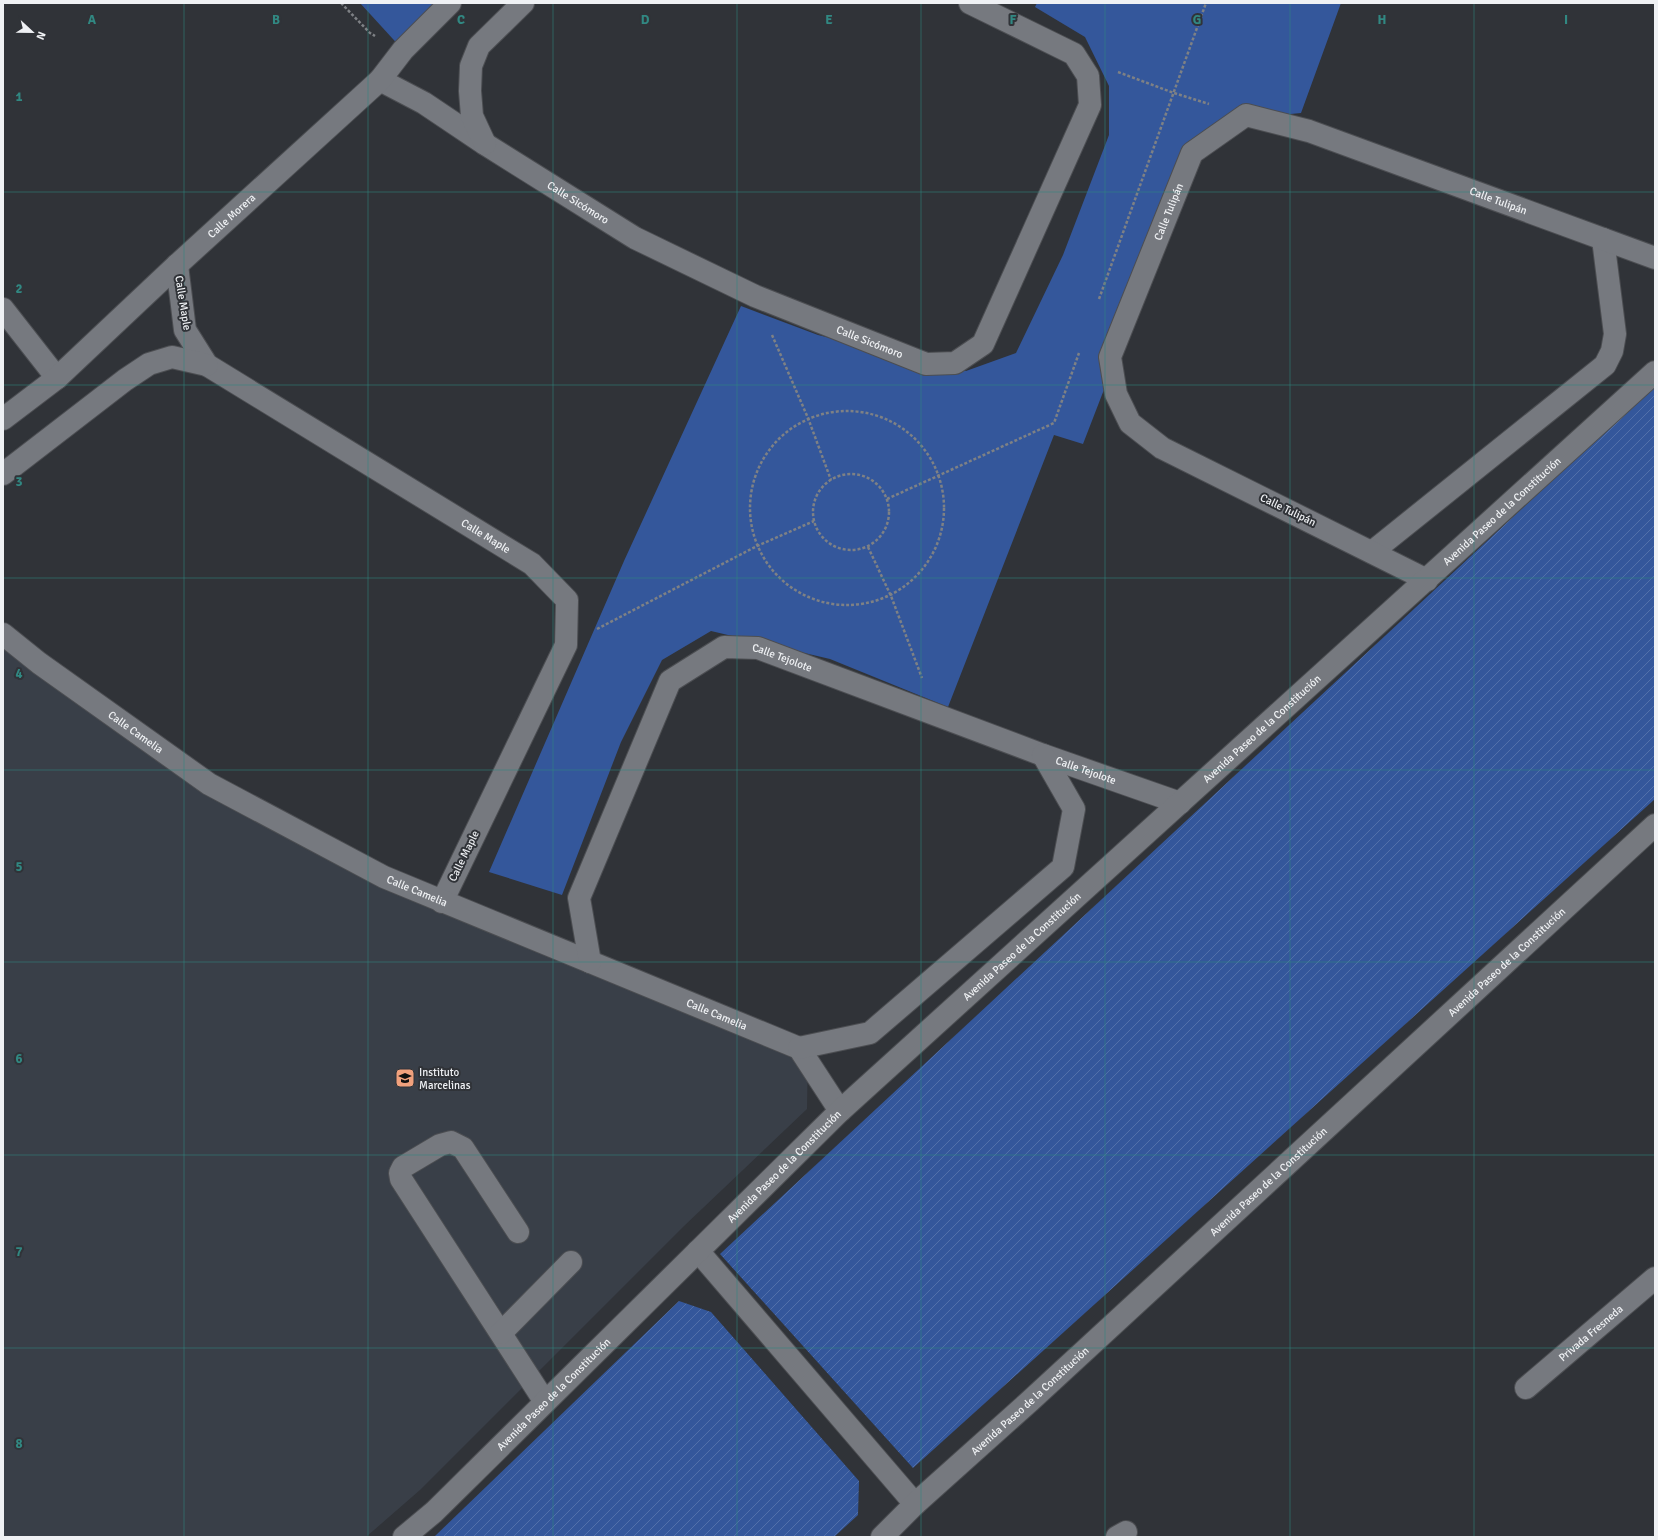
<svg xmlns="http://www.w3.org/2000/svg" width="1658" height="1540" font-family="Signika,sans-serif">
	<defs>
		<pattern id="garden-furrows" width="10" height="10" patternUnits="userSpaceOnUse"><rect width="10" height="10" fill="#34579b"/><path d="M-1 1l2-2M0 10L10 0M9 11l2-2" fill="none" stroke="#5270aa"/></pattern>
	</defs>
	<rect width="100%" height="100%" fill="#303338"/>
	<polygon fill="#393f48" points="3,635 47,668 229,783 397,886 808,1046 807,1109 684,1226 420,1490 366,1537 3,1537"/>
	<g fill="#34579b">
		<polygon points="360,3 450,3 403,50"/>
		<polygon points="1037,3 1341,3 1301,113 1260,117 1198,146 1083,444 1054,435 948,707 830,659 711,631 662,660 621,742 562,895 489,872 624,561 741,306 818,335 966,371 1016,353 1063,255 1109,135 1109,86 1085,37 1035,7"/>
	</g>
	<g fill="url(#garden-furrows)">
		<polygon points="1655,385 1655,799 913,1468 720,1254"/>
		<polygon points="679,1301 711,1312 859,1481 858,1515 834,1537 434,1537"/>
	</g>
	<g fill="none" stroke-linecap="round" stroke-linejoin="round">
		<defs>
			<g id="minor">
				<path id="s1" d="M 380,80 L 424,103 L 485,144 L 635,238 L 755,296 L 926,364 L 955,363 L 983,344 L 1090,105 L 1088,76 L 1074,54 L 970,3"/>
				<polyline points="485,144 472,116 470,91 471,66 479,46 523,3"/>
				<path id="s2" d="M 177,265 L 185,330 L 207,365 L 532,564 L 567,600 L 566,645 L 442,902"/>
				<polyline points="3,309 57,378"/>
				<path id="s3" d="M 3,419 L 57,378 L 177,265 L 380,80 L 403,50 L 450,3"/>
				<polyline points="3,474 125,380 149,364 172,357 207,365"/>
				<polyline points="1372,552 1605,365 1612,351 1615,334 1603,239"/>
				<path id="s4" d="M 1427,580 L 1162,448 L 1130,423 L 1116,394 L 1110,357 L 1192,153 L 1246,115 L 1309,131 L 1655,258"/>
				<path id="s5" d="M 3,634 L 39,663 L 209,784 L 384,877 L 799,1048 L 840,1111"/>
				<path id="s6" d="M 590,962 L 579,898 L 670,681 L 724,647 L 758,648 L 1043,755 L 1180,803"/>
				<polyline points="799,1048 870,1033 1063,867 1074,809 1043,755"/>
				<polyline points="518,1232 463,1148 451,1142 440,1145 403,1167 400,1173 401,1179 545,1402"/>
				<polyline points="698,1251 915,1504"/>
				<polyline points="501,1333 571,1262"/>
				<path id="s7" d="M 1526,1388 L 1655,1278"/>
				<path id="s8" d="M 404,1537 L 434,1512 L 840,1111 L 1655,372"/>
				<path id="s9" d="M 882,1537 L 915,1504 L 1030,1401 L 1655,825"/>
				<polyline points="1117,1537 1126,1532"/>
			</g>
		</defs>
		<use href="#minor" stroke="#4c4e52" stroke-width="24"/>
		<g stroke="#7e8185" stroke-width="2.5" stroke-dasharray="3 2" stroke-linecap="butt">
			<polyline points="341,3 370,33 375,36"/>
			<polyline points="1118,72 1174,93 1209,104"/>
			<polyline points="1099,299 1206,3"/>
			<polyline points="772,335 808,418 831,480"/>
			<circle cx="847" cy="508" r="97"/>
			<circle cx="851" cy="512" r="38"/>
			<polyline points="887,499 1054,423 1079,353"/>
			<polyline points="868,547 891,596 922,678"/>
			<polyline points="597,629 757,546 814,521"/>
		</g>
		<use href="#minor" stroke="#76797f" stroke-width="22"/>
	</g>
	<path fill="none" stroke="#318882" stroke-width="1" stroke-opacity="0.55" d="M 184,3 L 184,1537M 368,3 L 368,1537M 553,3 L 553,1537M 737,3 L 737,1537M 921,3 L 921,1537M 1105,3 L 1105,1537M 1290,3 L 1290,1537M 1474,3 L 1474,1537M 3,192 L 1655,192M 3,385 L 1655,385M 3,578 L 1655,578M 3,770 L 1655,770M 3,962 L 1655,962M 3,1155 L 1655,1155M 3,1348 L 1655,1348"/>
	<defs>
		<symbol id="school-square" viewBox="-11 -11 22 22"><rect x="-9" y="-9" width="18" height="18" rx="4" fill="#f1a17d" stroke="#303338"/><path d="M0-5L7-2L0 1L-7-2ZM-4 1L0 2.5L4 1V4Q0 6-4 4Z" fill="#111"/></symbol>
	</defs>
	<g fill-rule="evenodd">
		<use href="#school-square" x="394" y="1067" width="22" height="22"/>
	</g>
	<g text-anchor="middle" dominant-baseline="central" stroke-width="4" stroke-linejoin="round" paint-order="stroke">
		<g font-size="11" fill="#eff1f4" stroke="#303338">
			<text stroke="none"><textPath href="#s4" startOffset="959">Calle Tulipán</textPath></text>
			<text stroke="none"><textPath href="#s1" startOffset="233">Calle Sicómoro</textPath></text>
			<text stroke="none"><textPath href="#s4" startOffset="563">Calle Tulipán</textPath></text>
			<text stroke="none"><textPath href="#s3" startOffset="306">Calle Morera</textPath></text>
			<text transform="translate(183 303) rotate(81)">Calle Maple</text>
			<text stroke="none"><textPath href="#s1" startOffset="557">Calle Sicómoro</textPath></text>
			<text transform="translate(1288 510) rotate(26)">Calle Tulipán</text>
			<text stroke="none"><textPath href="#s8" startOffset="1503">Avenida Paseo de la Constitución</textPath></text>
			<text stroke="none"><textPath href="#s2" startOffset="434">Calle Maple</textPath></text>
			<text stroke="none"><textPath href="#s6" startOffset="424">Calle Tejolote</textPath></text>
			<text stroke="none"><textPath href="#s8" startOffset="1179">Avenida Paseo de la Constitución</textPath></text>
			<text stroke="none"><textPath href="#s5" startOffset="165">Calle Camelia</textPath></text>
			<text stroke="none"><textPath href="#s6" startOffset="748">Calle Tejolote</textPath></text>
			<text transform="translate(464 856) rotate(-64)">Calle Maple</text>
			<text stroke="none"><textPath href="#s5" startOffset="489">Calle Camelia</textPath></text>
			<text stroke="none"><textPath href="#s8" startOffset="855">Avenida Paseo de la Constitución</textPath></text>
			<text stroke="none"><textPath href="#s9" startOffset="849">Avenida Paseo de la Constitución</textPath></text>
			<text stroke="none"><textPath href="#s5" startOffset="813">Calle Camelia</textPath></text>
			<text stroke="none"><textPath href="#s8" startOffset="531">Avenida Paseo de la Constitución</textPath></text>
			<text stroke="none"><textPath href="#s9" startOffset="525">Avenida Paseo de la Constitución</textPath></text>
			<text stroke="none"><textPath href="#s7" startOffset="85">Privada Fresneda</textPath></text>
			<text stroke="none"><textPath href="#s8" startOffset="207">Avenida Paseo de la Constitución</textPath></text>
			<text stroke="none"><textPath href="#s9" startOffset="201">Avenida Paseo de la Constitución</textPath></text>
		</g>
		<g font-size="11" fill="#eff1f4" stroke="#303338" text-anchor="start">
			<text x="419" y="1072">Instituto<tspan x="419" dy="13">Marcelinas</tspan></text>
		</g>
	</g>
	<g font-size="13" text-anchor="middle" font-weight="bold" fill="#318882" stroke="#303338" stroke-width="4" stroke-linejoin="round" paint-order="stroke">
		<text x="92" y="24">A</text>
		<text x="276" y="24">B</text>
		<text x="461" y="24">C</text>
		<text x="645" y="24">D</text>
		<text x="829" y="24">E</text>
		<text x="1013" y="24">F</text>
		<text x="1197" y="24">G</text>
		<text x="1382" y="24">H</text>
		<text x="1566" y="24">I</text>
		<text x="19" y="101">1</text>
		<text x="19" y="293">2</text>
		<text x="19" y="486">3</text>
		<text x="19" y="678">4</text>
		<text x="19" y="871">5</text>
		<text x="19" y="1063">6</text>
		<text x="19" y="1256">7</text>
		<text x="19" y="1448">8</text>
	</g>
	<rect width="1658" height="1540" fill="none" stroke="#eff1f4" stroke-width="8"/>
	<g transform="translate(32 32) rotate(112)" stroke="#303338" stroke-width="3" paint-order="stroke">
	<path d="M0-3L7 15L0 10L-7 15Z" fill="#eff1f4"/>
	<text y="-6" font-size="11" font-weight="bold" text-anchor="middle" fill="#eff1f4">N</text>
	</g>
</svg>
